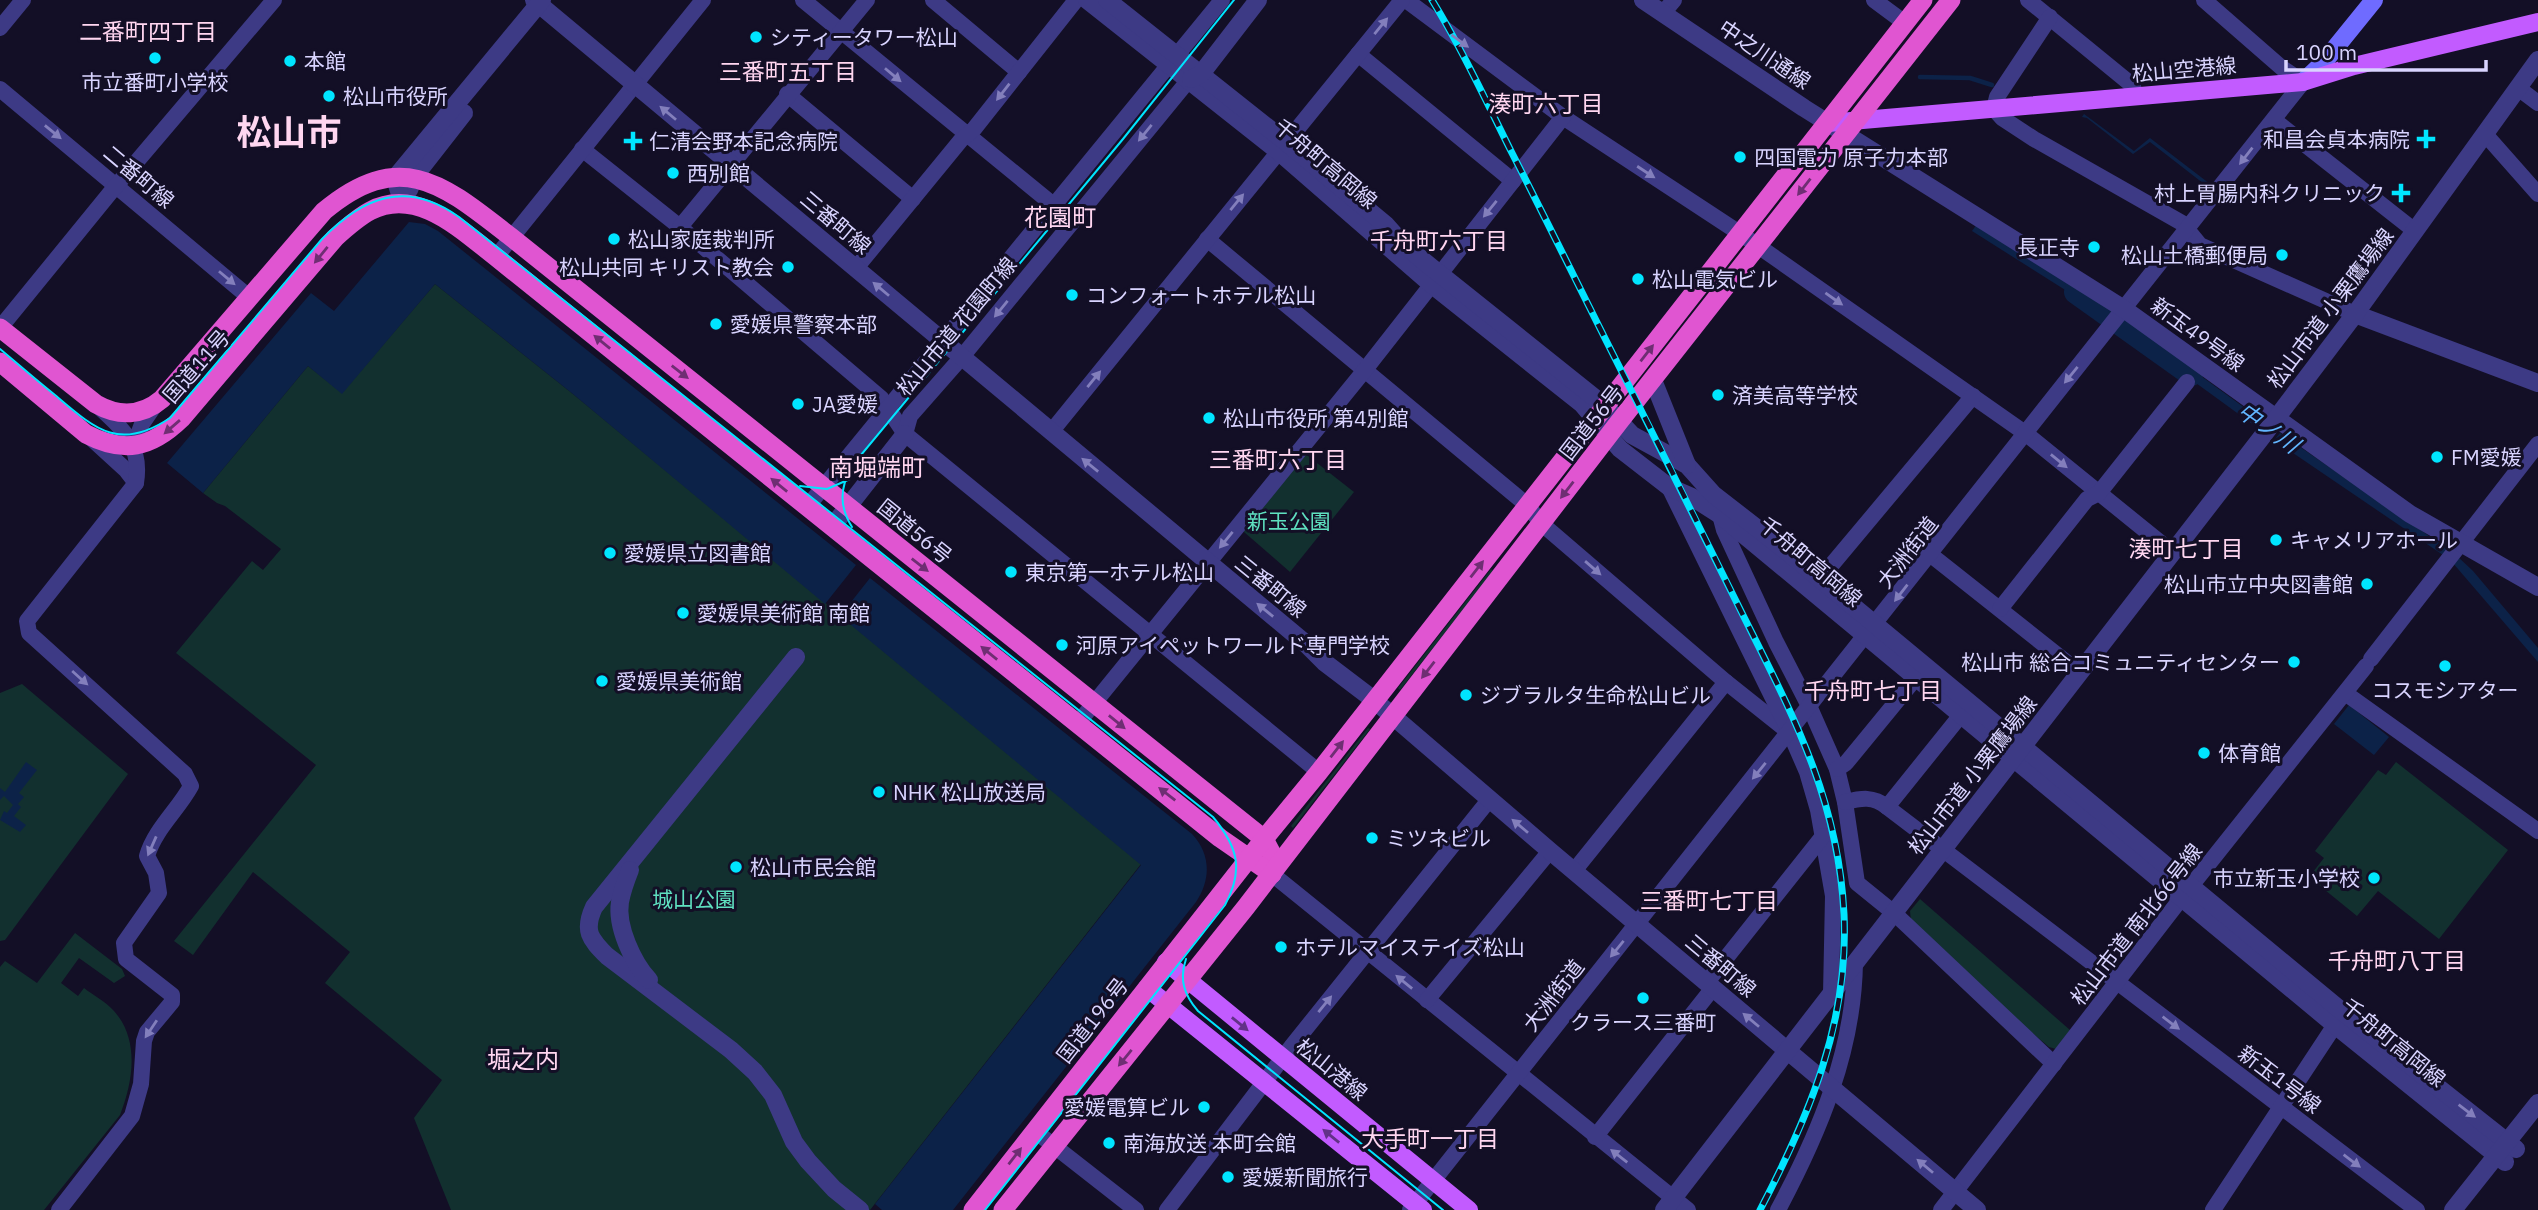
<svg xmlns="http://www.w3.org/2000/svg" width="2538" height="1210" font-family="'IBM Plex Sans','Noto Sans JP',sans-serif">
	<rect width="100%" height="100%" fill="#130f26"/>
	<g fill="#12302f">
		<polygon points="435,284 573,394 1141,864 870,1210 451,1210 414,1118 442,1080 325,983 350,952 253,872 193,955 174,941 316,765 176,653 252,561 263,570 281,549 225,506 217,503 203,493 308,366 342,393"/>
		<polygon points="1303,452 1354,492 1290,572 1244,532 1243,526"/>
		<polygon points="1491,569 1493,571 1400,690 1398,688"/>
		<polygon points="22,684 128,774 5,940 0,941 0,693"/>
		<polygon points="1368,728 1370,729 1293,828 1291,826"/>
		<polygon points="2396,762 2508,850 2439,939 2378,891 2357,916 2309,877 2324,858 2315,851 2378,770 2386,775"/>
		<polygon points="1920,899 2070,1030 2056,1049 2049,1047 1980,989 1911,921 1910,911"/>
		<path d="M 75,933 L 122,969 L 125,976 L 114,983 L 79,958 L 61,983 L 78,996 L 84,988 C 93,995 106,1002 114,1011 C 140,1040 133,1082 120,1115 L 44,1210 L 0,1210 L 0,967 L 5,961 L 37,983 Z"/>
	</g>
	<g fill="#0c2248">
		<polygon points="2084,114 2134,151 2150,138 2210,184 2208,187 2150,142 2133,154 2087,118 2082,117"/>
		<polygon points="409,222 425,224 438,231 856,565 825,604 573,394 435,284 342,394 308,366 203,493 167,463 311,293 334,311"/>
		<polygon points="1977,224 2104,306 2100,312 1972,231"/>
		<polygon points="2168,352 2260,419 2255,426 2163,359"/>
		<polygon points="2280,433 2448,549 2443,555 2274,440"/>
		<polygon points="2457,556 2473,571 2538,648 2538,662 2452,562"/>
		<path d="M 870,578 L 1192,834 C 1211,854 1211,880 1196,902 L 953,1210 L 882,1210 L 875,1204 L 1141,865 L 840,616 Z"/>
		<polygon points="2349,705 2389,737 2374,755 2334,724"/>
		<polygon points="26,762 37,770 19,793 24,797 18,804 21,807 14,816 26,825 20,832 0,820 4,811 7,813 13,805 4,796 0,800 0,788 5,792"/>
	</g>
	<g fill="none" stroke-linecap="round" stroke-linejoin="round">
		<polyline stroke="#0c2248" stroke-width="4.5" points="1920,77 1970,78 1992,85"/>
		<polyline stroke="#0c2248" stroke-width="24" points="2076,292 2191,374"/>
		<g stroke="#3d3a85" stroke-width="16">
			<polyline points="803,0 1073,221"/>
			<polyline points="933,0 1019,72"/>
			<polyline points="1406,0 1563,117 1741,234 2025,433 2172,552"/>
			<polyline points="1874,0 1905,23"/>
			<polyline points="2028,0 2132,85 2136,95"/>
			<polyline points="1663,13 1674,0"/>
			<polyline points="2050,17 1997,97 1994,109 2002,118 2034,139 2182,223 2200,245 2355,314"/>
			<polyline points="0,28 23,0"/>
			<polyline points="1358,54 1513,181"/>
			<polyline points="2518,88 2538,103"/>
			<polyline points="0,89 250,298"/>
			<polyline points="787,94 913,199"/>
			<polyline points="2274,120 2415,231"/>
			<polyline points="2485,134 2538,194"/>
			<polyline points="582,149 680,227 881,398 905,434 1319,772"/>
			<polyline points="680,227 867,0"/>
			<polyline points="1207,239 1515,495 1527,505 1542,524 1726,682 1790,733"/>
			<polyline points="496,257 703,0"/>
			<polyline points="856,268 961,140 974,129 1076,0"/>
			<polyline points="0,328 110,193 274,0"/>
			<polyline points="1051,432 1402,0"/>
			<polyline points="905,434 910,416 961,358 1188,81"/>
			<polyline points="91,438 126,470 136,483"/>
			<polyline points="134,445 142,424 155,405"/>
			<polyline points="1669,487 1790,733 1807,772 1818,810 1833,896 1831,994"/>
			<polyline points="807,507 1222,0"/>
			<polyline points="1723,509 1720,515 1724,530 1776,642 1810,708 1837,769 1845,802 1857,883 1894,913 2054,1064"/>
			<polyline points="1931,555 2080,673"/>
			<polyline points="1819,580 1973,396"/>
			<polyline points="2000,609 2087,499 2099,493 2187,382"/>
			<polyline points="2371,659 2538,444"/>
			<polyline points="2345,693 2538,831"/>
			<polyline points="1078,723 1364,371 1563,117"/>
			<polyline points="1837,769 1846,763 1924,668"/>
			<path d="M 1845,802 C 1862,798 1873,796 1887,807 L 2417,1210"/>
			<polyline points="1887,807 1969,705"/>
			<polyline points="1574,871 1726,682"/>
			<polyline points="1272,874 1688,1210"/>
			<polyline points="1707,982 1823,836"/>
			<polyline points="1427,1000 1550,851"/>
			<polyline points="1035,1131 1136,1210"/>
			<polyline points="1595,1137 1713,988"/>
			<path d="M 59,1210 L 132,1116 L 141,1084 L 144,1041 L 147,1032 L 172,1002 L 172,995 L 126,959 L 124,943 L 159,893 L 156,873 L 147,856 C 155,829 178,810 191,786 L 185,774 L 29,633 L 27,621 L 136,483 C 142,446 124,430 99,407"/>
			<polyline points="1167,1210 1291,1047 1489,800"/>
			<path d="M 1410,1210 C 1709,835 2008,460 2303,82 L 2282,68 L 2204,0"/>
			<path d="M 1778,1210 C 1819,1133 1854,1051 1855,962"/>
			<polyline points="1941,1210 2183,896 2366,666"/>
			<polyline points="2213,1210 2335,1025"/>
		</g>
		<g stroke="#3d3a85" stroke-width="18">
			<polyline points="534,0 1305,643 1324,662 1374,700 1550,851 1977,1210"/>
			<polyline points="1087,0 1278,151 1431,284 1582,404 1620,449 1669,487 1692,497 1720,515 2335,1025 2505,1162"/>
			<polyline points="1107,0 1286,142 1386,225 1402,243 1431,267 1605,406 1632,435 1687,465 1713,494 1790,554 2344,1013 2516,1149"/>
			<polyline points="1643,0 1804,108 2124,309 2410,514 2538,587"/>
			<polyline points="1191,79 1201,74 1258,0"/>
			<polyline points="409,190 414,177 464,113"/>
			<polyline points="403,204 395,178 542,0"/>
			<polyline points="2355,314 2538,383"/>
			<polyline points="1653,380 1687,465"/>
			<polyline points="832,527 905,434"/>
			<path d="M 796,657 L 594,907 C 583,931 590,939 607,956 L 731,1050 L 755,1072 L 773,1095 L 794,1142 L 808,1161 L 834,1189 L 860,1210"/>
			<path d="M 630,870 C 626,880 622,891 620,902 C 616,926 633,963 649,980"/>
			<polyline points="1664,1210 2265,433 2355,314 2538,60"/>
			<polyline points="2453,1210 2538,1103"/>
		</g>
		<polyline stroke="#6f6bff" stroke-width="18" points="2303,82 2323,63 2374,0"/>
		<g stroke="#c25bff" stroke-width="18">
			<polyline points="1828,123 2303,82 2354,66 2538,22"/>
			<polyline points="1166,962 1469,1210"/>
			<polyline points="1147,988 1423,1210"/>
		</g>
		<g stroke="#e055d1" stroke-width="19">
			<path d="M 0,328 L 96,404 C 119,417 142,416 162,399 L 324,211 C 402,146 445,186 511,237 L 1264,839 L 1273,856 L 1272,874"/>
			<path d="M 0,362 L 86,434 C 124,454 151,448 181,419 L 335,238 C 346,228 357,218 370,211 C 417,186 461,230 496,257 L 1220,838 L 1272,874"/>
			<polyline points="973,1210 1264,839 1319,772 1923,0"/>
			<polyline points="1003,1210 1246,907 1619,422 1951,0"/>
		</g>
		<g stroke="#00e5ff" stroke-width="2">
			<path d="M 0,349 C 18,364 36,380 55,395 C 95,429 119,452 170,418 L 322,239 C 363,197 406,179 459,217 L 1213,817 C 1238,847 1244,870 1225,905 L 985,1210"/>
			<polyline points="800,486 827,489 850,479"/>
			<path d="M 852,527 C 839,506 840,489 851,467 L 1123,139 L 1234,0"/>
			<path d="M 1186,959 C 1179,979 1184,995 1198,1011 L 1443,1210"/>
		</g>
		<defs>
			<path id="rail" d="M 1432,0 C 1462,49 1486,101 1512,153 C 1550,227 1587,303 1625,378 C 1663,453 1700,528 1737,603 C 1789,708 1838,794 1844,914 C 1849,1023 1809,1116 1760,1210"/>
		</defs>
		<use href="#rail" stroke="#00e5ff" stroke-width="7"/>
		<use href="#rail" stroke="#130f26" stroke-width="4.5" stroke-dasharray="13" stroke-linecap="butt"/>
	</g>
	<defs><path id="oneway-solid" d="M-6-.8H1V-3.2L6.5 0L1 3.2V.8H-6Z" transform="scale(1.75)"/></defs>
	<g fill="#837fbc">
		<use href="#oneway-solid" transform="translate(1381 26) rotate(-51)"/>
		<use href="#oneway-solid" transform="translate(1460 41) rotate(36)"/>
		<use href="#oneway-solid" transform="translate(893 75) rotate(40)"/>
		<use href="#oneway-solid" transform="translate(1003 92) rotate(128)"/>
		<use href="#oneway-solid" transform="translate(668 113) rotate(-140)"/>
		<use href="#oneway-solid" transform="translate(53 132) rotate(39)"/>
		<use href="#oneway-solid" transform="translate(1145 133) rotate(129)"/>
		<use href="#oneway-solid" transform="translate(2246 156) rotate(128)"/>
		<use href="#oneway-solid" transform="translate(1646 172) rotate(33)"/>
		<use href="#oneway-solid" transform="translate(1237 202) rotate(-51)"/>
		<use href="#oneway-solid" transform="translate(1490 209) rotate(129)"/>
		<use href="#oneway-solid" transform="translate(227 278) rotate(40)"/>
		<use href="#oneway-solid" transform="translate(881 289) rotate(-140)"/>
		<use href="#oneway-solid" transform="translate(1834 299) rotate(35)"/>
		<use href="#oneway-solid" transform="translate(1001 309) rotate(129)"/>
		<use href="#oneway-solid" transform="translate(2071 375) rotate(129)"/>
		<use href="#oneway-solid" transform="translate(1094 379) rotate(-51)"/>
		<use href="#oneway-solid" transform="translate(2059 461) rotate(39)"/>
		<use href="#oneway-solid" transform="translate(1090 465) rotate(-141)"/>
		<use href="#oneway-solid" transform="translate(1226 540) rotate(129)"/>
		<use href="#oneway-solid" transform="translate(1593 568) rotate(41)"/>
		<use href="#oneway-solid" transform="translate(1901 593) rotate(128)"/>
		<use href="#oneway-solid" transform="translate(1265 610) rotate(-141)"/>
		<use href="#oneway-solid" transform="translate(80 678) rotate(42)"/>
		<use href="#oneway-solid" transform="translate(1759 771) rotate(129)"/>
		<use href="#oneway-solid" transform="translate(1520 826) rotate(-140)"/>
		<use href="#oneway-solid" transform="translate(152 846) rotate(114)"/>
		<use href="#oneway-solid" transform="translate(1617 949) rotate(129)"/>
		<use href="#oneway-solid" transform="translate(1404 982) rotate(-141)"/>
		<use href="#oneway-solid" transform="translate(1325 1004) rotate(-51)"/>
		<use href="#oneway-solid" transform="translate(1751 1020) rotate(-140)"/>
		<use href="#oneway-solid" transform="translate(2171 1023) rotate(37)"/>
		<use href="#oneway-solid" transform="translate(151 1029) rotate(124)"/>
		<use href="#oneway-solid" transform="translate(2467 1111) rotate(37)"/>
		<use href="#oneway-solid" transform="translate(1619 1156) rotate(-142)"/>
		<use href="#oneway-solid" transform="translate(2352 1161) rotate(37)"/>
		<use href="#oneway-solid" transform="translate(1925 1166) rotate(-140)"/>
	</g>
	<g fill="#6f2e73">
		<use href="#oneway-solid" transform="translate(1804 187) rotate(128)"/>
		<use href="#oneway-solid" transform="translate(321 255) rotate(129)"/>
		<use href="#oneway-solid" transform="translate(602 342) rotate(-141)"/>
		<use href="#oneway-solid" transform="translate(1647 353) rotate(-52)"/>
		<use href="#oneway-solid" transform="translate(680 372) rotate(38)"/>
		<use href="#oneway-solid" transform="translate(172 427) rotate(139)"/>
		<use href="#oneway-solid" transform="translate(779 485) rotate(-141)"/>
		<use href="#oneway-solid" transform="translate(1567 490) rotate(128)"/>
		<use href="#oneway-solid" transform="translate(920 565) rotate(38)"/>
		<use href="#oneway-solid" transform="translate(1477 569) rotate(-52)"/>
		<use href="#oneway-solid" transform="translate(989 653) rotate(-141)"/>
		<use href="#oneway-solid" transform="translate(1428 670) rotate(128)"/>
		<use href="#oneway-solid" transform="translate(1117 722) rotate(39)"/>
		<use href="#oneway-solid" transform="translate(1337 749) rotate(-52)"/>
		<use href="#oneway-solid" transform="translate(1167 794) rotate(-142)"/>
		<use href="#oneway-solid" transform="translate(1125 1058) rotate(129)"/>
		<use href="#oneway-solid" transform="translate(1015 1156) rotate(-52)"/>
	</g>
	<g fill="#623188">
		<use href="#oneway-solid" transform="translate(1240 1024) rotate(39)"/>
		<use href="#oneway-solid" transform="translate(1331 1136) rotate(-141)"/>
	</g>
	<g fill="#00e5ff" stroke="#130f26" stroke-width="2.5">
		<circle cx="756" cy="37" r="7"/>
		<circle cx="155" cy="58" r="7"/>
		<circle cx="290" cy="61" r="7"/>
		<circle cx="329" cy="96" r="7"/>
		<path d="M2422.5 128.5h7v7h7v7h-7v7h-7v-7h-7v-7h7z"/>
		<path d="M629.5 130.5h7v7h7v7h-7v7h-7v-7h-7v-7h7z"/>
		<circle cx="1740" cy="157" r="7"/>
		<circle cx="673" cy="173" r="7"/>
		<path d="M2397.5 182.5h7v7h7v7h-7v7h-7v-7h-7v-7h7z"/>
		<circle cx="614" cy="239" r="7"/>
		<circle cx="2094" cy="247" r="7"/>
		<circle cx="2282" cy="255" r="7"/>
		<circle cx="788" cy="267" r="7"/>
		<circle cx="1638" cy="279" r="7"/>
		<circle cx="1072" cy="295" r="7"/>
		<circle cx="716" cy="324" r="7"/>
		<circle cx="1718" cy="395" r="7"/>
		<circle cx="798" cy="404" r="7"/>
		<circle cx="1209" cy="418" r="7"/>
		<circle cx="2437" cy="457" r="7"/>
		<circle cx="2276" cy="540" r="7"/>
		<circle cx="610" cy="553" r="7"/>
		<circle cx="1011" cy="572" r="7"/>
		<circle cx="2367" cy="584" r="7"/>
		<circle cx="683" cy="613" r="7"/>
		<circle cx="1062" cy="645" r="7"/>
		<circle cx="2294" cy="662" r="7"/>
		<circle cx="2445" cy="666" r="7"/>
		<circle cx="602" cy="681" r="7"/>
		<circle cx="1466" cy="695" r="7"/>
		<circle cx="2204" cy="753" r="7"/>
		<circle cx="879" cy="792" r="7"/>
		<circle cx="1372" cy="838" r="7"/>
		<circle cx="736" cy="867" r="7"/>
		<circle cx="2374" cy="878" r="7"/>
		<circle cx="1281" cy="947" r="7"/>
		<circle cx="1643" cy="998" r="7"/>
		<circle cx="1204" cy="1107" r="7"/>
		<circle cx="1109" cy="1143" r="7"/>
		<circle cx="1228" cy="1177" r="7"/>
	</g>
	<g text-anchor="middle" dominant-baseline="central" stroke-width="6" stroke-linejoin="round" paint-order="stroke">
		<g font-size="21" fill="#d9d4ff" stroke="#130f26" text-anchor="start">
			<text x="770" y="37">シティータワー松山</text>
			<text x="304" y="61">本館</text>
			<text x="155" y="82" text-anchor="middle">市立番町小学校</text>
			<text x="343" y="96">松山市役所</text>
			<text x="2410" y="139" text-anchor="end">和昌会貞本病院</text>
			<text x="649" y="141">仁清会野本記念病院</text>
			<text x="1754" y="157">四国電力 原子力本部</text>
			<text x="687" y="173">西別館</text>
			<text x="2385" y="193" text-anchor="end">村上胃腸内科クリニック</text>
			<text x="628" y="239">松山家庭裁判所</text>
			<text x="2080" y="247" text-anchor="end">長正寺</text>
			<text x="2268" y="255" text-anchor="end">松山土橋郵便局</text>
			<text x="774" y="267" text-anchor="end">松山共同 キリスト教会</text>
			<text x="1652" y="279">松山電気ビル</text>
			<text x="1086" y="295">コンフォートホテル松山</text>
			<text x="730" y="324">愛媛県警察本部</text>
			<text x="1732" y="395">済美高等学校</text>
			<text x="812" y="404">JA愛媛</text>
			<text x="1223" y="418">松山市役所 第4別館</text>
			<text x="2451" y="457">FM愛媛</text>
			<text x="2290" y="540">キャメリアホール</text>
			<text x="624" y="553">愛媛県立図書館</text>
			<text x="1025" y="572">東京第一ホテル松山</text>
			<text x="2353" y="584" text-anchor="end">松山市立中央図書館</text>
			<text x="697" y="613">愛媛県美術館 南館</text>
			<text x="1076" y="645">河原アイペットワールド専門学校</text>
			<text x="2280" y="662" text-anchor="end">松山市 総合コミュニティセンター</text>
			<text x="616" y="681">愛媛県美術館</text>
			<text x="2445" y="690" text-anchor="middle">コスモシアター</text>
			<text x="1480" y="695">ジブラルタ生命松山ビル</text>
			<text x="2218" y="753">体育館</text>
			<text x="893" y="792">NHK 松山放送局</text>
			<text x="1386" y="838">ミツネビル</text>
			<text x="750" y="867">松山市民会館</text>
			<text x="2360" y="878" text-anchor="end">市立新玉小学校</text>
			<text x="1295" y="947">ホテルマイステイズ松山</text>
			<text x="1643" y="1022" text-anchor="middle">クラース三番町</text>
			<text x="1190" y="1107" text-anchor="end">愛媛電算ビル</text>
			<text x="1123" y="1143">南海放送 本町会館</text>
			<text x="1242" y="1177">愛媛新聞旅行</text>
		</g>
		<g font-size="21" fill="#d9d4ff" stroke="#130f26">
			<text transform="translate(1765 54) rotate(34)">中之川通線</text>
			<text transform="translate(2184 69) rotate(-5)">松山空港線</text>
			<text transform="translate(1326 163) rotate(40)">千舟町高岡線</text>
			<text transform="translate(139 176) rotate(40)">二番町線</text>
			<text transform="translate(836 222) rotate(40)">三番町線</text>
			<text transform="translate(2330 308) rotate(-53)">松山市道 小栗鷹場線</text>
			<text transform="translate(956 326) rotate(-50)">松山市道 花園町線</text>
			<text transform="translate(2198 334) rotate(36)">新玉49号線</text>
			<text transform="translate(196 366) rotate(-49)">国道11号</text>
			<text transform="translate(1591 422) rotate(-52)">国道56号</text>
			<text transform="translate(915 531) rotate(39)">国道56号</text>
			<text transform="translate(1907 552) rotate(-52)">大洲街道</text>
			<text transform="translate(1811 561) rotate(40)">千舟町高岡線</text>
			<text transform="translate(1271 586) rotate(39)">三番町線</text>
			<text transform="translate(1972 775) rotate(-52)">松山市道 小栗鷹場線</text>
			<text transform="translate(2136 924) rotate(-52)">松山市道 南北66号線</text>
			<text transform="translate(1721 965) rotate(40)">三番町線</text>
			<text transform="translate(1553 995) rotate(-52)">大洲街道</text>
			<text transform="translate(1092 1020) rotate(-52)">国道196号</text>
			<text transform="translate(2394 1042) rotate(39)">千舟町高岡線</text>
			<text transform="translate(1332 1069) rotate(39)">松山港線</text>
			<text transform="translate(2280 1079) rotate(37)">新玉1号線</text>
		</g>
		<g font-size="21" fill="#5fe0c0" stroke="#130f26">
			<text x="1289" y="521">新玉公園</text>
			<text x="694" y="899">城山公園</text>
		</g>
		<g font-size="23" fill="#ffd6f0" stroke="#130f26">
			<text x="148" y="31">二番町四丁目</text>
			<text x="788" y="71">三番町五丁目</text>
			<text x="1546" y="103">湊町六丁目</text>
			<text x="1439" y="240">千舟町六丁目</text>
			<text x="1278" y="459">三番町六丁目</text>
			<text x="2186" y="548">湊町七丁目</text>
			<text x="1873" y="690">千舟町七丁目</text>
			<text x="1709" y="900">三番町七丁目</text>
			<text x="2397" y="960">千舟町八丁目</text>
			<text x="1430" y="1138">大手町一丁目</text>
		</g>
		<g font-size="23" font-style="italic" fill="#62b6ff" stroke="#130f26">
			<text transform="translate(2269 427) rotate(35)">中ノ川</text>
		</g>
		<g font-size="24" fill="#ffd6f0" stroke="#130f26">
			<text x="1060" y="217">花園町</text>
			<text x="877" y="467">南堀端町</text>
			<text x="523" y="1059">堀之内</text>
		</g>
		<g font-size="35" font-weight="bold" fill="#ffd6f0" stroke="#130f26">
			<text x="289" y="132">松山市</text>
		</g>
	</g>
	<path d="M2286 60v10h200v-10" fill="none" stroke="#d9d4ff" stroke-width="3.5"/>
	<text x="2296" y="60" font-size="21" fill="#d9d4ff" stroke="#130f26" stroke-width="5" paint-order="stroke">100 m</text>
</svg>
